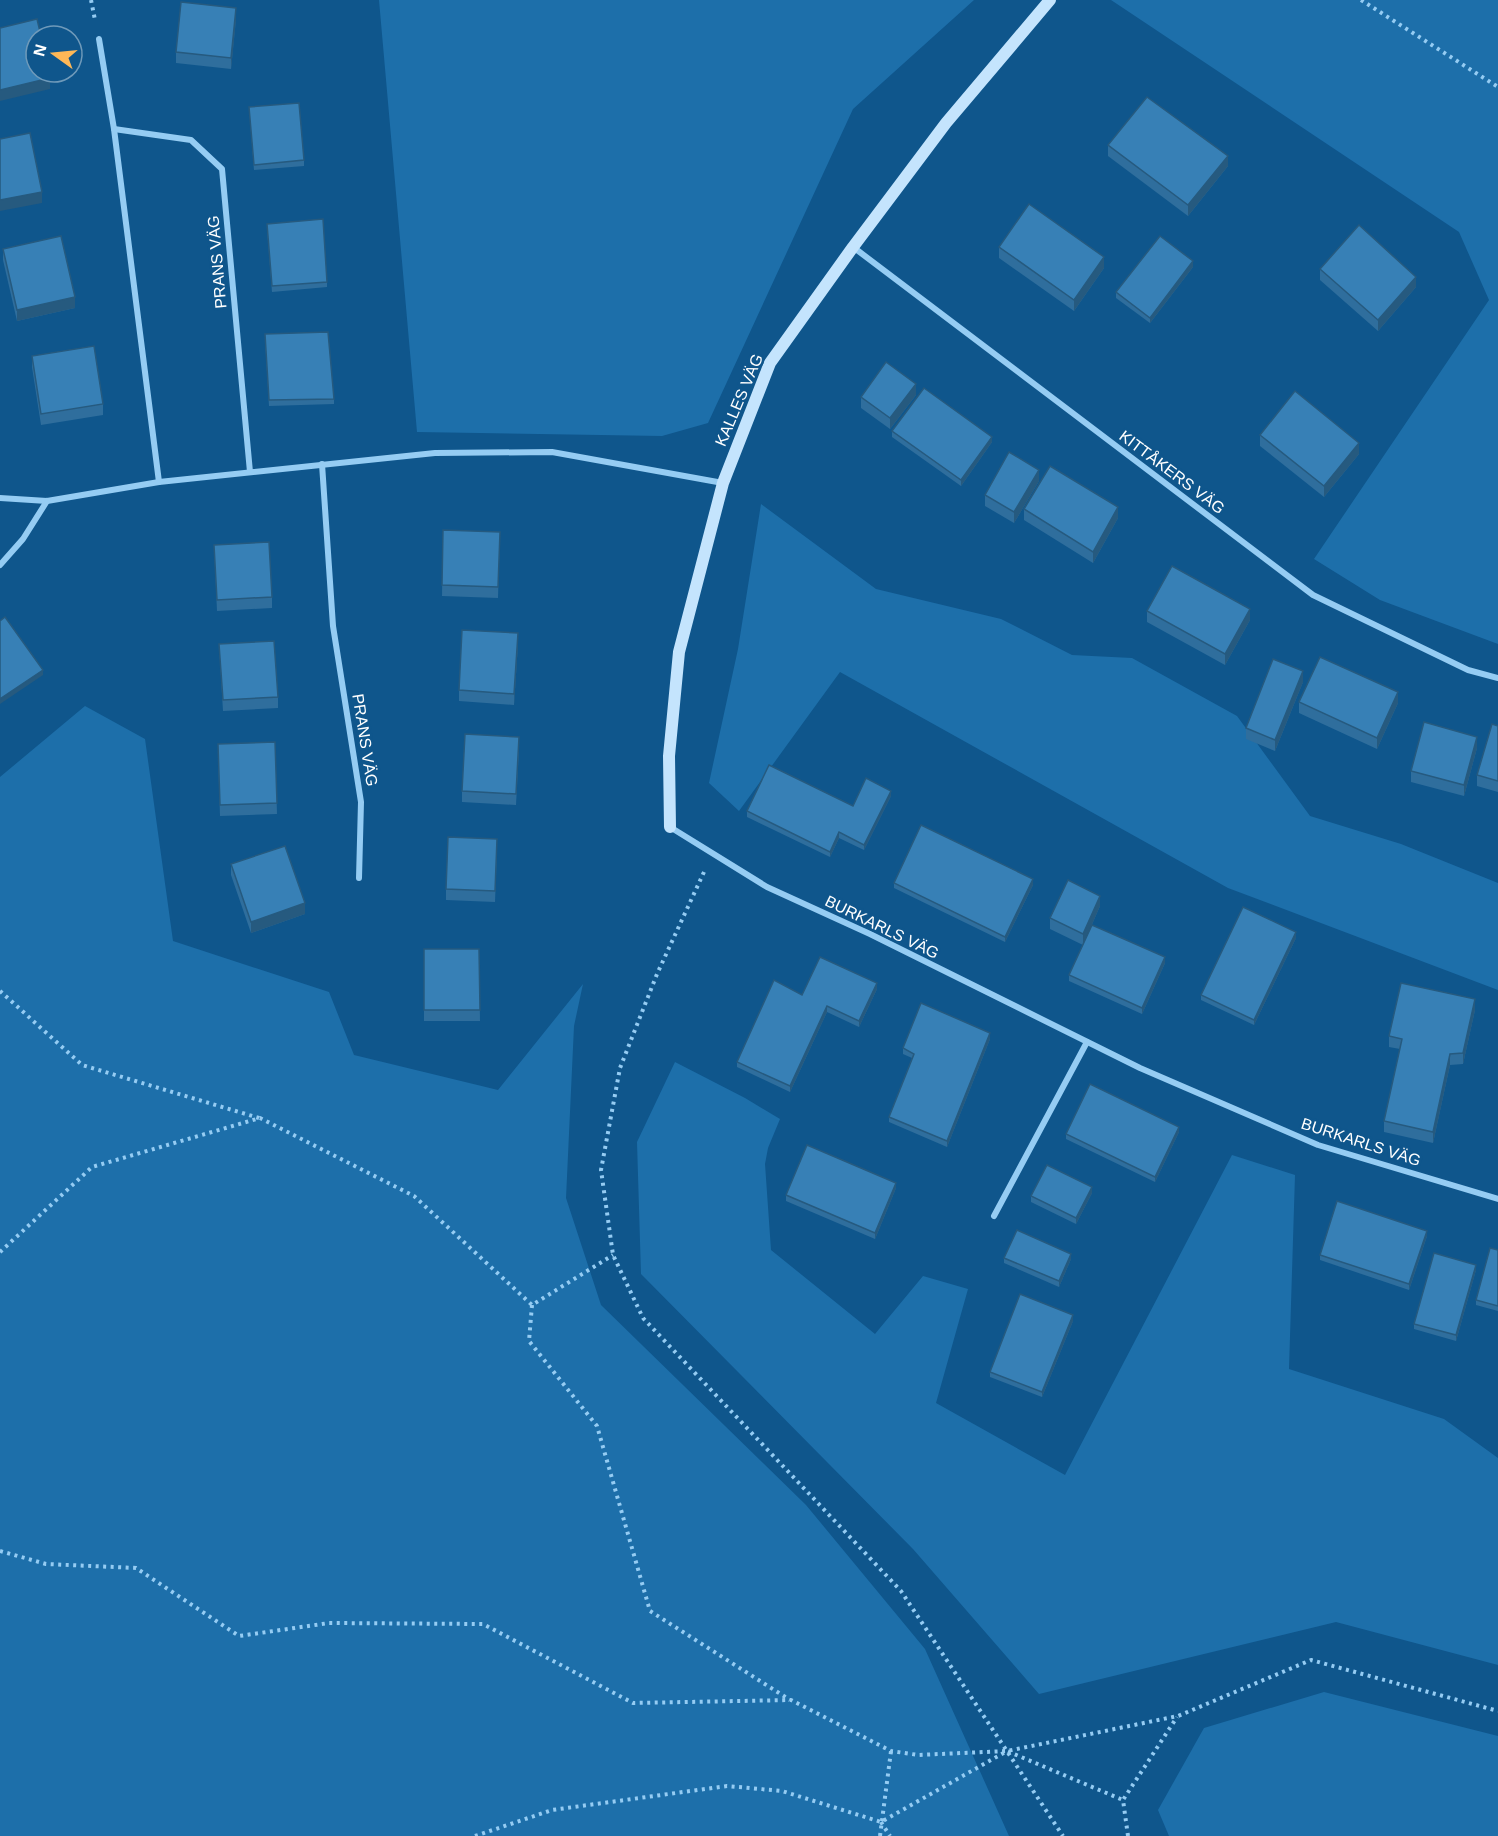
<svg xmlns="http://www.w3.org/2000/svg" width="1498" height="1836" font-family="Arial,sans-serif">
	<rect width="100%" height="100%" fill="#0f568c"/>
	<g fill="#1d6faa">
		<polygon points="379,0 974,0 853,109 708,423 662,436 417,432"/>
		<polygon points="1111,0 1498,0 1498,644 1380,600 1314,559 1489,300 1459,232"/>
		<polygon points="761,504 876,589 1001,619 1072,655 1132,658 1237,716 1310,816 1401,844 1498,883 1498,990 1228,888 840,672 739,811 709,783 738,649"/>
		<polygon points="85,706 145,739 173,941 329,992 354,1055 498,1090 583,984 574,1026 566,1198 601,1305 806,1505 925,1649 1009,1836 0,1836 0,777"/>
		<polygon points="675,1062 745,1098 780,1119 768,1148 765,1164 771,1250 875,1334 923,1276 968,1289 936,1403 1065,1475 1232,1155 1295,1175 1289,1369 1444,1419 1498,1458 1498,1665 1336,1622 1039,1694 913,1549 641,1274 637,1142"/>
		<polygon points="1324,1692 1498,1736 1498,1836 1169,1836 1158,1810 1204,1728"/>
	</g>
	<g fill="none" stroke-linecap="round" stroke-linejoin="round">
		<g stroke="#95ccf3" stroke-width="4" stroke-dasharray="3 4.5" stroke-linecap="butt">
			<polyline points="91,0 95,20"/>
			<polyline points="1361,0 1498,87"/>
			<polyline points="704,872 657,974 620,1068 601,1170 613,1255 643,1318 901,1591 1063,1836"/>
			<polyline points="0,991 82,1065 259,1118"/>
			<polyline points="0,1252 92,1167 260,1118 414,1196 532,1305 613,1255"/>
			<polyline points="532,1305 529,1341 597,1426 650,1611 790,1700"/>
			<polyline points="0,1551 46,1564 136,1568 239,1636 329,1623 483,1624 633,1703 791,1700 891,1751 918,1755 1007,1751 1178,1716 1311,1660 1498,1711"/>
			<polyline points="881,1822 890,1836"/>
			<polyline points="475,1836 552,1810 727,1786 782,1791 881,1822 1007,1751 1123,1800"/>
			<polyline points="880,1836 891,1751"/>
			<polyline points="1128,1836 1123,1800 1177,1717"/>
		</g>
		<g stroke="#95ccf3" stroke-width="6">
			<polyline points="99,39 114,129 159,482"/>
			<polyline points="114,129 191,140 222,169 250,472"/>
			<polyline points="853,247 1313,595 1468,670 1498,678"/>
			<polyline points="322,464 333,626 361,802 359,878"/>
			<polyline points="0,498 47,501 159,482 435,453 552,452 723,483"/>
			<polyline points="0,565 23,539 47,501"/>
			<polyline points="670,827 767,887 870,934 1140,1068 1318,1145 1498,1199"/>
			<polyline points="994,1216 1087,1042"/>
		</g>
		<polyline stroke="#c4e4fd" stroke-width="12" points="670,827 669,756 679,652 723,483 770,363 853,247 946,123 1050,0"/>
	</g>
	<g fill="#2f6e9d">
		<polygon points="236,19 231,69 176,63 176,52"/>
		<polygon points="249,107 304,160 304,166 254,170"/>
		<polygon points="1108,145 1228,166 1188,216 1108,156"/>
		<polygon points="267,229 327,282 327,287 272,292"/>
		<polygon points="999,247 1104,268 1074,311 999,258"/>
		<polygon points="3,249 75,308 17,321 3,260"/>
		<polygon points="1193,267 1150,323 1116,298 1116,292"/>
		<polygon points="1320,269 1416,287 1378,331 1320,280"/>
		<polygon points="265,340 334,399 334,404 269,406"/>
		<polygon points="32,356 103,404 103,415 41,425 32,367"/>
		<polygon points="916,395 890,429 861,408 861,397"/>
		<polygon points="892,431 992,442 961,486 892,437"/>
		<polygon points="1260,435 1359,454 1324,497 1260,446"/>
		<polygon points="1039,481 1014,523 985,506 985,495"/>
		<polygon points="1024,509 1118,518 1093,563 1024,520"/>
		<polygon points="443,530 500,532 498,598 442,596"/>
		<polygon points="214,545 272,597 272,608 217,611"/>
		<polygon points="1147,611 1250,620 1225,665 1147,622"/>
		<polygon points="219,644 278,697 278,708 223,711"/>
		<polygon points="518,644 514,705 459,701 459,690"/>
		<polygon points="1303,682 1275,751 1246,739 1246,728"/>
		<polygon points="1299,702 1398,703 1377,749 1299,713"/>
		<polygon points="1498,726 1498,792 1477,786 1477,775"/>
		<polygon points="275,742 277,814 220,816 218,755"/>
		<polygon points="519,748 516,805 462,802 462,791"/>
		<polygon points="1477,748 1464,796 1411,782 1411,771"/>
		<polygon points="891,796 864,850 839,838 830,857 747,817 747,811 853,806"/>
		<polygon points="497,850 495,902 446,900 446,889"/>
		<polygon points="231,864 305,914 251,933 231,875"/>
		<polygon points="894,883 1033,885 1005,942 894,888"/>
		<polygon points="1100,906 1083,945 1050,929 1050,918"/>
		<polygon points="1296,938 1254,1025 1201,1000 1201,995"/>
		<polygon points="424,949 479,949 480,1021 424,1021"/>
		<polygon points="1165,963 1142,1014 1069,981 1069,975"/>
		<polygon points="877,989 859,1027 827,1012 790,1092 737,1067 737,1062 802,995"/>
		<polygon points="1475,1010 1463,1064 1450,1065 1433,1143 1384,1132 1384,1121 1400,1049 1389,1047 1389,1036"/>
		<polygon points="990,1039 947,1147 889,1122 889,1117 912,1058 903,1054 903,1048"/>
		<polygon points="1179,1132 1155,1182 1066,1139 1066,1134"/>
		<polygon points="896,1188 875,1239 786,1201 786,1195"/>
		<polygon points="1092,1193 1076,1224 1031,1202 1031,1196"/>
		<polygon points="1427,1236 1409,1290 1320,1260 1320,1255"/>
		<polygon points="1498,1250 1498,1311 1476,1305 1476,1300"/>
		<polygon points="1004,1258 1071,1259 1059,1287 1004,1263"/>
		<polygon points="1476,1270 1456,1341 1414,1329 1414,1324"/>
		<polygon points="1073,1321 1042,1397 990,1377 990,1372"/>
	</g>
	<g fill="#265a7f">
		<polygon points="236,8 236,19 231,69 231,58"/>
		<polygon points="50,78 50,89 0,101 0,90"/>
		<polygon points="1228,156 1228,166 1188,216 1188,205"/>
		<polygon points="42,192 42,203 0,211 0,200"/>
		<polygon points="1104,257 1104,268 1074,311 1074,300"/>
		<polygon points="1193,261 1193,267 1150,323 1150,318"/>
		<polygon points="1416,277 1416,287 1378,331 1378,320"/>
		<polygon points="75,297 75,308 17,321 17,310"/>
		<polygon points="916,384 916,395 890,429 890,418"/>
		<polygon points="992,437 992,442 961,486 961,480"/>
		<polygon points="1359,443 1359,454 1324,497 1324,486"/>
		<polygon points="1039,470 1039,481 1014,523 1014,512"/>
		<polygon points="1118,507 1118,518 1093,563 1093,552"/>
		<polygon points="1250,609 1250,620 1225,665 1225,654"/>
		<polygon points="518,633 518,644 514,705 514,694"/>
		<polygon points="43,670 43,675 0,704 0,699"/>
		<polygon points="1303,671 1303,682 1275,751 1275,740"/>
		<polygon points="1398,692 1398,703 1377,749 1377,738"/>
		<polygon points="1477,737 1477,748 1464,796 1464,785"/>
		<polygon points="891,791 891,796 864,850 864,845"/>
		<polygon points="839,832 839,838 830,857 830,852"/>
		<polygon points="1033,879 1033,885 1005,942 1005,937"/>
		<polygon points="1100,896 1100,906 1083,945 1083,934"/>
		<polygon points="305,903 305,914 251,933 251,922"/>
		<polygon points="1296,932 1296,938 1254,1025 1254,1020"/>
		<polygon points="1165,957 1165,963 1142,1014 1142,1008"/>
		<polygon points="877,983 877,989 859,1027 859,1021"/>
		<polygon points="1475,999 1475,1010 1463,1064 1463,1053"/>
		<polygon points="827,1006 827,1012 790,1092 790,1086"/>
		<polygon points="990,1033 990,1039 947,1147 947,1141"/>
		<polygon points="1450,1054 1450,1065 1433,1143 1433,1132"/>
		<polygon points="1179,1127 1179,1132 1155,1182 1155,1177"/>
		<polygon points="896,1183 896,1188 875,1239 875,1233"/>
		<polygon points="1092,1187 1092,1193 1076,1224 1076,1218"/>
		<polygon points="1427,1231 1427,1236 1409,1290 1409,1284"/>
		<polygon points="1071,1254 1071,1259 1059,1287 1059,1281"/>
		<polygon points="1476,1265 1476,1270 1456,1341 1456,1335"/>
		<polygon points="1073,1315 1073,1321 1042,1397 1042,1392"/>
	</g>
	<g fill="#3780b6" stroke="#265a7f" stroke-width="1.5">
		<polygon points="181,2 236,8 231,58 176,52"/>
		<polygon points="37,19 41,36 36,36 36,72 49,72 50,78 0,90 0,28"/>
		<polygon points="1147,97 1228,156 1188,205 1108,145"/>
		<polygon points="299,103 304,160 254,165 249,107"/>
		<polygon points="30,133 42,192 0,200 0,139"/>
		<polygon points="1029,204 1104,257 1074,300 999,247"/>
		<polygon points="323,219 327,282 272,286 267,224"/>
		<polygon points="1359,225 1416,277 1378,320 1320,269"/>
		<polygon points="61,236 75,297 17,310 3,249"/>
		<polygon points="1160,236 1193,261 1150,318 1116,292"/>
		<polygon points="328,332 334,399 269,400 265,334"/>
		<polygon points="94,346 103,404 41,414 32,356"/>
		<polygon points="886,362 916,384 890,418 861,397"/>
		<polygon points="924,388 992,437 961,480 892,431"/>
		<polygon points="1295,391 1359,443 1324,486 1260,435"/>
		<polygon points="1009,452 1039,470 1014,512 985,495"/>
		<polygon points="1050,466 1118,507 1093,552 1024,509"/>
		<polygon points="443,530 500,532 498,587 442,585"/>
		<polygon points="269,542 272,597 217,600 214,545"/>
		<polygon points="1172,566 1250,609 1225,654 1147,611"/>
		<polygon points="5,617 43,670 0,699 0,621"/>
		<polygon points="462,630 518,633 514,694 459,690"/>
		<polygon points="274,641 278,697 223,700 219,644"/>
		<polygon points="1320,657 1398,692 1377,738 1299,702"/>
		<polygon points="1273,659 1303,671 1275,740 1246,728"/>
		<polygon points="1424,722 1477,737 1464,785 1411,771"/>
		<polygon points="1492,724 1498,726 1498,781 1477,775"/>
		<polygon points="465,734 519,737 516,794 462,791"/>
		<polygon points="275,742 277,803 220,805 218,744"/>
		<polygon points="769,765 853,806 866,778 891,791 864,845 839,832 830,852 747,811"/>
		<polygon points="921,825 1033,879 1005,937 894,883"/>
		<polygon points="448,837 497,839 495,891 446,889"/>
		<polygon points="285,846 305,903 251,922 231,864"/>
		<polygon points="1068,880 1100,896 1083,934 1050,918"/>
		<polygon points="1243,907 1296,932 1254,1020 1201,995"/>
		<polygon points="1092,925 1165,957 1142,1008 1069,975"/>
		<polygon points="424,949 479,949 480,1010 424,1010"/>
		<polygon points="820,957 877,983 859,1021 827,1006 790,1086 737,1062 774,980 802,995"/>
		<polygon points="1401,983 1475,999 1463,1053 1450,1054 1433,1132 1384,1121 1402,1039 1389,1036"/>
		<polygon points="921,1003 990,1033 947,1141 889,1117 914,1054 903,1048"/>
		<polygon points="1090,1084 1179,1127 1155,1177 1066,1134"/>
		<polygon points="807,1145 896,1183 875,1233 786,1195"/>
		<polygon points="1047,1165 1092,1187 1076,1218 1031,1196"/>
		<polygon points="1337,1201 1427,1231 1409,1284 1320,1255"/>
		<polygon points="1017,1230 1071,1254 1059,1281 1004,1258"/>
		<polygon points="1490,1248 1498,1250 1498,1306 1476,1300"/>
		<polygon points="1434,1253 1476,1265 1456,1335 1414,1324"/>
		<polygon points="1020,1294 1073,1315 1042,1392 990,1372"/>
	</g>
	<g text-anchor="middle" dominant-baseline="central" stroke-width="5" stroke-linejoin="round" paint-order="stroke">
		<g font-size="16" fill="#fff" stroke="#0f568c">
			<text transform="translate(217 262) rotate(-95)">PRANS VÄG</text>
			<text transform="translate(739 400) rotate(-67)">KALLES VÄG</text>
			<text transform="translate(1172 472) rotate(37)">KITTÅKERS VÄG</text>
			<text transform="translate(365 740) rotate(81)">PRANS VÄG</text>
			<text transform="translate(882 927) rotate(26)">BURKARLS VÄG</text>
			<text transform="translate(1361 1142) rotate(18)">BURKARLS VÄG</text>
		</g>
	</g>
	<g transform="translate(54 54) rotate(285)"><circle r="28" fill="#0f568c" stroke="#6f9aba" stroke-width="1.5"/>
	<path d="M0-4.5L10 22L0 15L-10 22Z" fill="#ffb857"/>
	<text y="-9" font-size="16" font-weight="bold" text-anchor="middle" fill="#ffffff">N</text>
	</g>
</svg>
